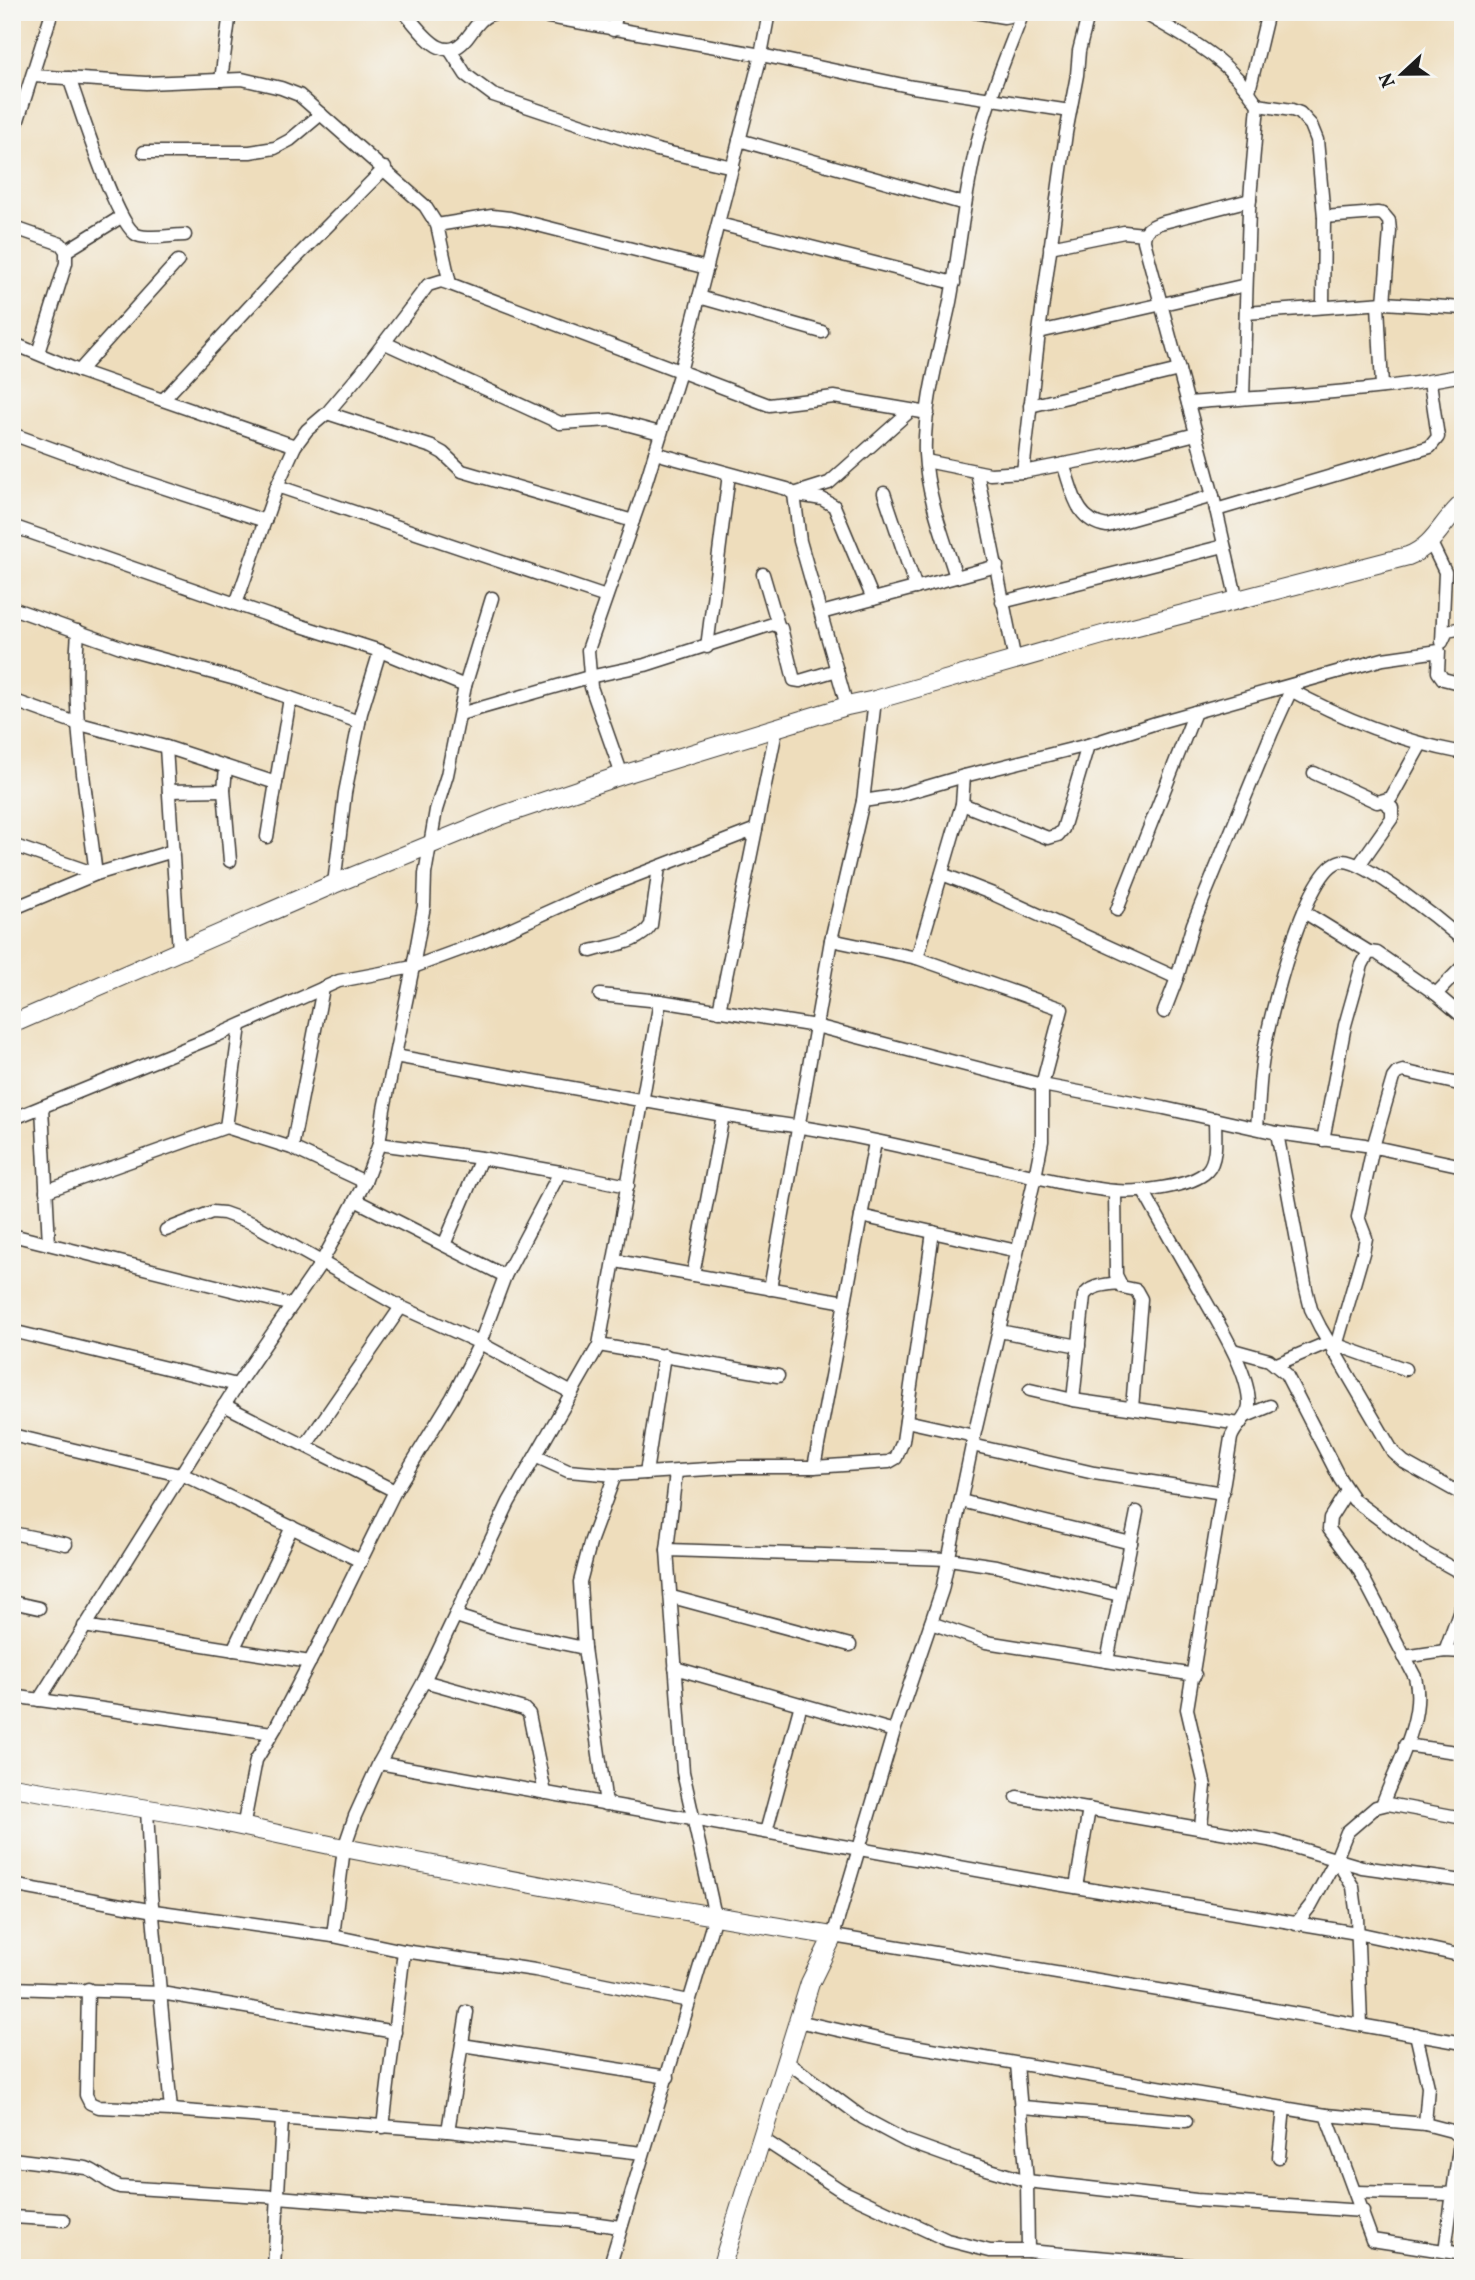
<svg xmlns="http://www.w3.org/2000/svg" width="1475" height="2280" font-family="Vollkorn,serif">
	<rect width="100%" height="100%" fill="#f6f6f2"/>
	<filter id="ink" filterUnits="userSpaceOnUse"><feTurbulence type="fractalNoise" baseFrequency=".0143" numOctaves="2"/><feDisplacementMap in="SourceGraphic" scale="14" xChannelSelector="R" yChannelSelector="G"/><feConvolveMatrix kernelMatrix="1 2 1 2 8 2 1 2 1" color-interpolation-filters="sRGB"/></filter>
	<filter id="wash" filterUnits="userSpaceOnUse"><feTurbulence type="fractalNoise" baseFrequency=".00686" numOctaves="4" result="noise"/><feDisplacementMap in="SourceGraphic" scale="28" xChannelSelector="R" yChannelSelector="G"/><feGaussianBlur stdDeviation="1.57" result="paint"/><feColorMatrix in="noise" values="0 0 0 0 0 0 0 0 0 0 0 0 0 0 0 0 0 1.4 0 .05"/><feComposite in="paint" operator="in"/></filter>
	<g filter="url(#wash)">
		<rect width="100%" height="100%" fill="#eeddbc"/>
	</g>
	<g filter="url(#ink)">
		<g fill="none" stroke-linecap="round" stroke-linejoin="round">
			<defs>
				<g id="street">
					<path d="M 404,12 C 423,33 445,70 470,34 C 475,27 481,18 489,15 C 500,10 515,13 527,13 L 761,55 L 913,87 L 1070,111"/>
					<polyline points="974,12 1004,17 1030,12"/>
					<path d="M 1142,12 C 1190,40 1227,57 1258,105 L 1249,210 L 1243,398"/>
					<polyline points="613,30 617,12"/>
					<polyline points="450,50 466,75 493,95 657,150 733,167"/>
					<polyline points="33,76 146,83 242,79 281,88 299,95 425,206 437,225 450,284"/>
					<path d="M 69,78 C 79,104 116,226 137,235 C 150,240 171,235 185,235"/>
					<polyline points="221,80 230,12"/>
					<polyline points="1249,91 1268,12"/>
					<polyline points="1258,105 1292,110 1300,113 1311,125 1317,140 1324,217 1323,307"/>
					<polyline points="12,139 52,12"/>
					<polyline points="739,140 965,204"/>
					<polyline points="144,152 250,152 275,148 290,140 321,114"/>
					<polyline points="1324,217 1377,213 1383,214 1389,221 1390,231 1384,303"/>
					<polyline points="719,224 954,283"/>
					<polyline points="437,225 492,216 510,218 707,268"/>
					<polyline points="12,227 61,244 66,251 66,263 38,353"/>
					<polyline points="1050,247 1124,232 1144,234"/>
					<polyline points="66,251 121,217"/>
					<polyline points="699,297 822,332"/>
					<polyline points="1378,304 1382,387"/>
					<polyline points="1246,313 1384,303 1463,308"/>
					<polyline points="1039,332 1246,285"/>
					<polyline points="12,343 79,371 295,446"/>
					<polyline points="385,343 560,423 611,420 660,433"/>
					<polyline points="79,371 178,261"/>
					<polyline points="163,400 276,278 385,168"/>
					<path d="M 1188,403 C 1280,395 1372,393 1463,375"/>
					<polyline points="1030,406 1179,370"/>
					<polyline points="327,413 432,447 443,453 462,471 633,521"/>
					<polyline points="12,434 116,472 265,521"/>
					<polyline points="655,453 787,489 794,494 800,541 847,706"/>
					<polyline points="926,461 990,474 1023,472 1121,453 1196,434"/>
					<path d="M 1063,464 C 1073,491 1075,521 1107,526 L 1213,496"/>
					<polyline points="977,472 1015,661"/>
					<polyline points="1023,472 1039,332 1066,133 1077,75 1079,51 1089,12"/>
					<polyline points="277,486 606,597"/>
					<polyline points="884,493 916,588"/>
					<polyline points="794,494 829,483 910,411"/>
					<polyline points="798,495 822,499 834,506 873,599"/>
					<polyline points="1216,510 1430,447 1438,437 1430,382"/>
					<polyline points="12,526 270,616 380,651 465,686"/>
					<polyline points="1431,543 1445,572 1442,642"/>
					<polyline points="763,574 778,625"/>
					<path d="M 956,577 C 944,538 927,496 925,454 C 923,406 940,350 950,302 C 960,249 964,193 978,140 C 989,97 1006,57 1022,15"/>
					<path d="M 1237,601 L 1213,496 L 1144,241 C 1144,229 1150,227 1160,223 L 1250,200"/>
					<polyline points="1002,602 1224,546"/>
					<polyline points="236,604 277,486 295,446 307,430 327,413 361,373 428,285 441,281 450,284 769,405 834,397 928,413"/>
					<polyline points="12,608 132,651 239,680 359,722"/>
					<polyline points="821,613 997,566"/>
					<polyline points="1443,640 1447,631 1463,628"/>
					<polyline points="707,647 729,474"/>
					<path d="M 1287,688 C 1342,719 1400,741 1463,753"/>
					<polyline points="12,700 76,723 166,747 276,783"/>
					<polyline points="460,714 589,677 645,665 773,624 781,628 794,680 800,681 837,670"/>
					<polyline points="166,747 179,951"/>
					<polyline points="226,767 224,790 230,861"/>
					<polyline points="1314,773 1377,802 1391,798 1421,744"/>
					<polyline points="622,775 591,687 588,650 642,495 680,372 761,55 769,12"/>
					<polyline points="169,791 224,790"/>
					<polyline points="863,801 896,796 964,776 1088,745 1156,723 1383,659 1439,651 1438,672 1443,679 1463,684"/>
					<polyline points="962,804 1048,838 1058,835 1063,829 1088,745"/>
					<polyline points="267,837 290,698"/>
					<path d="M 12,845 L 96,874 C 86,793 71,713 78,631"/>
					<polyline points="1359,865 1392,818 1392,808 1384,802"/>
					<polyline points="942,874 993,894 1177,978"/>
					<polyline points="334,884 345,793 361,713 380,651"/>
					<polyline points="12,909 96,874 173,851"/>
					<polyline points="1117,910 1195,712"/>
					<polyline points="1304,912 1369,952"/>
					<polyline points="831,940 917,958 1062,1009 1042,1085 1042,1141 1035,1177 974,1436 942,1590 894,1731 833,1936 1183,1994 1463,2043"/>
					<path d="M 591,951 C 611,945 639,944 651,925 L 659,867"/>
					<polyline points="917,958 962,804 964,776"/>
					<polyline points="1436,994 1463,966"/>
					<polyline points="600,995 660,1001 816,1026 1042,1085 1164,1108 1277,1133 1365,1145 1463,1166"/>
					<polyline points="719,1011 777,726"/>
					<polyline points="1164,1012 1177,978 1193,924 1272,732 1291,690"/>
					<path d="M 395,1056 L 756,1121 C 840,1130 923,1152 1006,1170 C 1042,1178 1079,1188 1115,1191 C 1137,1193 1192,1187 1207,1171 C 1218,1160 1215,1134 1215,1119"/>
					<polyline points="42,1107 49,1244"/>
					<polyline points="12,1119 218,1035 339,981 413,967 481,942 583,896 756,829"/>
					<polyline points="226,1127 292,1148 365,1182"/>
					<path d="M 1257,1128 C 1259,1105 1259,1081 1263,1058 C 1267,1026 1306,861 1343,861 C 1367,861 1443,923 1463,940"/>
					<polyline points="1277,1133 1306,1289 1311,1309 1320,1327 1393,1452 1404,1462 1463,1495"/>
					<polyline points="1323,1140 1345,1025 1362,965 1369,952 1377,953 1436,994 1463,1017"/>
					<polyline points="379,1144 481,1158 560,1172"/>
					<polyline points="292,1148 323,988"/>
					<polyline points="46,1191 226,1127 240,1026"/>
					<polyline points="1115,1191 1116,1275 1122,1287 1136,1290 1141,1299 1132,1408"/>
					<path d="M 1144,1192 C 1162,1225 1181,1258 1200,1291 C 1216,1320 1250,1372 1249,1405 C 1248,1418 1235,1426 1231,1438 L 1187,1709 L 1205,1786 L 1201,1827"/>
					<polyline points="357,1201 505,1276"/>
					<polyline points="861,1216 1017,1251"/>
					<polyline points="166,1230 212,1212 224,1213 252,1223 401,1307 480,1343 572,1393"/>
					<polyline points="12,1235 292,1305"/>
					<polyline points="444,1245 481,1158"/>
					<polyline points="616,1261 845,1302"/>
					<polyline points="693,1275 723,1115"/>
					<polyline points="770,1289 831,940 863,801 875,700"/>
					<polyline points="12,1331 237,1385"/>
					<polyline points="999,1331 1079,1346"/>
					<polyline points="599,1345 778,1376"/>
					<polyline points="1337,1345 1405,1369"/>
					<polyline points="1233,1350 1269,1360 1286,1374 1340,1479 1354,1500 1425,1553 1463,1574"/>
					<polyline points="1334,1353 1363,1253 1366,1238 1358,1217 1373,1147 1393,1078 1397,1073 1403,1071 1463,1085"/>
					<polyline points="1277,1364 1329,1342"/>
					<polyline points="1030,1390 1073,1400 1240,1424"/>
					<path d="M 1073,1400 L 1084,1296 C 1090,1285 1106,1285 1118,1283"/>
					<polyline points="224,1405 395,1491"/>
					<polyline points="1246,1416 1270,1406"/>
					<polyline points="906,1421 974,1436"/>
					<polyline points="12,1435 188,1477 361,1561"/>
					<polyline points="306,1445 401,1307"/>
					<polyline points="972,1445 1094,1473 1223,1493"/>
					<polyline points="537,1457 568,1471 615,1475 739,1467 814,1467 889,1462 896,1458 903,1441 933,1232"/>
					<polyline points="814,1467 875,1142"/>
					<polyline points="646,1473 664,1355"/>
					<path d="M 1347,1491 L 1330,1518 L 1329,1529 L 1358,1568 L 1415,1677 C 1426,1717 1396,1767 1382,1805"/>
					<polyline points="961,1501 1131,1543"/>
					<polyline points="12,1533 66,1544"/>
					<polyline points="667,1550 949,1559 996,1566 1120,1595"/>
					<polyline points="672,1597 850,1645"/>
					<polyline points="12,1602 39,1608"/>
					<polyline points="456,1616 500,1630 584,1648"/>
					<polyline points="931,1623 986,1642 1195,1675"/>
					<polyline points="84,1626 310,1662"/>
					<polyline points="233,1650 292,1527"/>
					<polyline points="1445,1651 1463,1601"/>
					<polyline points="1404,1657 1445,1651 1463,1652"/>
					<polyline points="1107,1661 1137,1512"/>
					<polyline points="675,1668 894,1731"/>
					<polyline points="424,1681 524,1709 529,1714 545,1793"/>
					<polyline points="12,1696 272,1733"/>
					<polyline points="39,1700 237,1385 321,1263 365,1182 379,1144 384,1109 413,967 424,906 425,874 436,810 447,775 465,686 492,598"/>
					<polyline points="1405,1745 1463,1753"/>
					<polyline points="379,1763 1032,1880 1357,1933 1463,1956"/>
					<polyline points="1017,1797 1274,1841 1362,1867 1463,1881"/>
					<polyline points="606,1804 584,1648 580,1582 591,1540 615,1475"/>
					<polyline points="243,1828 256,1760 276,1727 329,1625 395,1491 452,1398 480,1343 505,1276 560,1172 628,1186"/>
					<polyline points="766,1832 801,1704"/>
					<polyline points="1336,1859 1353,1887 1357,1917 1361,2025"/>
					<polyline points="12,1885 154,1911 333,1936 404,1951 535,1970 689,2001"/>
					<polyline points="1076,1887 1089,1809"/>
					<polyline points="12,1922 15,1885"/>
					<polyline points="1296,1924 1311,1905 1336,1859 1347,1832 1376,1807 1388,1804 1463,1818"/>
					<polyline points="333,1936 344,1848 355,1816 379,1763 424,1681 509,1502 599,1345 660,1001"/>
					<polyline points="12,1988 161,1993 395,2032"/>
					<polyline points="88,1989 86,2095 90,2103 99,2107 171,2110 151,1894 147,1808"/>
					<polyline points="798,2021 896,2043 1326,2115 1372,2240 1463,2254"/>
					<polyline points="1416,2034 1428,2087 1425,2124"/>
					<polyline points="462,2045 668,2077"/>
					<polyline points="786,2061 863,2118 906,2141 967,2163 1027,2181 1196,2200 1363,2211"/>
					<polyline points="1017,2064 1027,2181 1028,2251"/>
					<polyline points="1023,2107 1186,2121"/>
					<polyline points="171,2110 448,2131 643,2153"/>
					<polyline points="1326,2115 1425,2124 1452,2131 1463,2141"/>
					<polyline points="383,2127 404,1951"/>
					<polyline points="448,2131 467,2012"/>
					<polyline points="761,2138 842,2191 947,2240 990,2251 1028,2251 1222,2268"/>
					<polyline points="1279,2157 1284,2108"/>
					<path d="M 12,2159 L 86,2168 C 99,2172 106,2183 120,2187 L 278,2197 L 578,2221 L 620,2227"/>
					<polyline points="1355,2192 1452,2194 1463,2196"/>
					<polyline points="12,2217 64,2220"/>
					<polyline points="1445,2251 1459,2148 1463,2142"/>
					<polyline points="274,2268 282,2119"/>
					<polyline points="609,2268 715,1916 683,1772 667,1550 676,1472"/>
				</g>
				<g id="secondary">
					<path d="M 12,1024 L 334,884 L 503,815 L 622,775 L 847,706 L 875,700 L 1106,634 L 1408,556 C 1435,546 1442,521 1463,503"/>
					<polyline points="12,1787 198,1817 344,1848 590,1895 833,1936 810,1983 721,2268"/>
				</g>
			</defs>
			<use href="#street" stroke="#3c3934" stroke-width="15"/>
			<use href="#secondary" stroke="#3c3934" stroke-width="20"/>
			<use href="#street" stroke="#fff" stroke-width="12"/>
			<use href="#secondary" stroke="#fff" stroke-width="18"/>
		</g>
	</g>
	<rect width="1475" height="2280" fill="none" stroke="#f6f6f2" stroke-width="42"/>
	<g transform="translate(1402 74) rotate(248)" stroke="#f6f6f2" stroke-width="5" paint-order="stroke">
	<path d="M0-5L12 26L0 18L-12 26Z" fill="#1c1c1c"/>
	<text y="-10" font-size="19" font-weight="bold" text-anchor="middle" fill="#1c1c1c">N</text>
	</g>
</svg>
